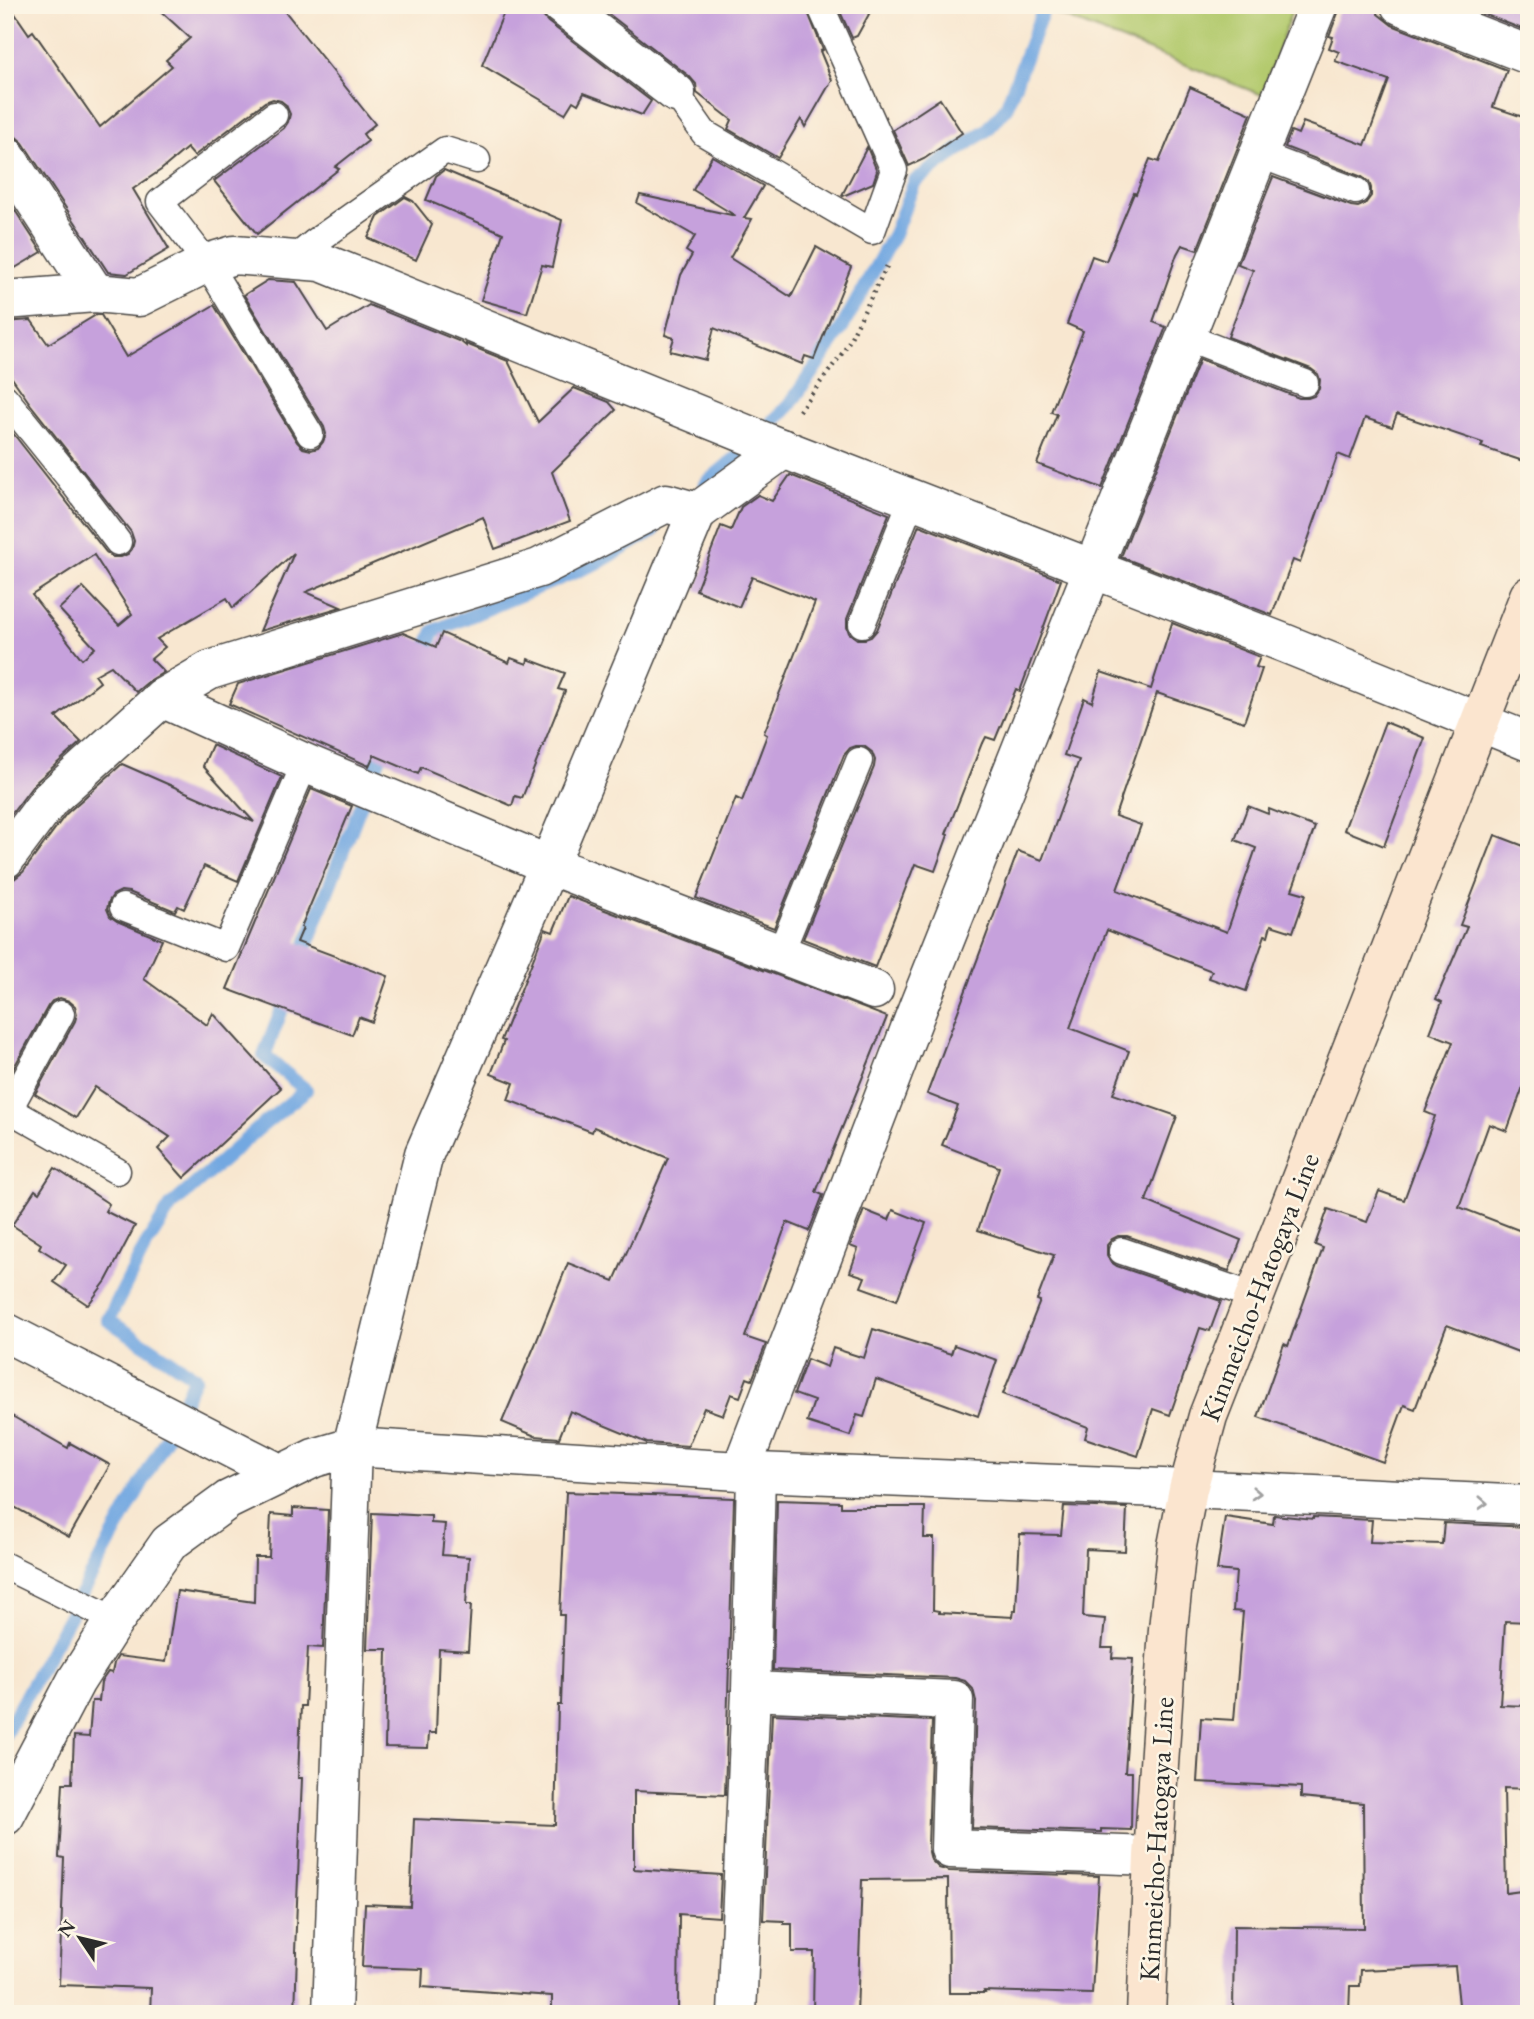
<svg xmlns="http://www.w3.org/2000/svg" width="1534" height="2019" font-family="'EB Garamond',serif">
	<rect width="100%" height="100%" fill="#fcf5e5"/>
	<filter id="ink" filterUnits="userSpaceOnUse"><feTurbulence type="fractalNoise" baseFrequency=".0143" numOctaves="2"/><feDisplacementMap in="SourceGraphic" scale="14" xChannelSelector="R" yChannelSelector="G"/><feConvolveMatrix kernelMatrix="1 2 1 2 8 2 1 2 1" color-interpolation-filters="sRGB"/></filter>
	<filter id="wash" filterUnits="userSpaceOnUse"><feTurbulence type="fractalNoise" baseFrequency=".00686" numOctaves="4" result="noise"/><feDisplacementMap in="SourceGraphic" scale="28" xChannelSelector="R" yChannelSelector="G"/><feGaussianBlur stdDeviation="1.57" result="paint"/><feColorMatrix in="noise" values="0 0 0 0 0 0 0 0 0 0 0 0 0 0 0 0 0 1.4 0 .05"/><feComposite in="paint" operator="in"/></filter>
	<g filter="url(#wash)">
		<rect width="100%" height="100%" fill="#f8e7d0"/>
		<polygon fill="#b4ca6e" stroke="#707a4c" stroke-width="2" points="1048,5 1294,5 1262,95 1046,10"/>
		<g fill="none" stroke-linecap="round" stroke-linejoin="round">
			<g stroke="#73a8e1" stroke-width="14">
				<polyline points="705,484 744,451 789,406 840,331 894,234 915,181 988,129 1006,108 1045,5"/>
				<polyline points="422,660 434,631 601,561 654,530"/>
				<polyline points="300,962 370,781 387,740"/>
				<polyline points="5,1734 168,1435 195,1377 108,1320 146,1245 171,1206 258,1129 306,1090 264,1056 289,991"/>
			</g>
		</g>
		<g id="blocks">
			<g fill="#c6a1dc" fill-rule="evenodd">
				<polygon points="5,5 9,5 29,34 33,31 100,127 172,66 166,60 190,38 154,5 280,5 375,124 363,134 368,141 335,167 339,169 257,234 214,181 284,128 288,122 290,114 286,105 281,101 273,99 265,102 194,156 187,148 161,170 133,189 169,249 127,274 108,272 23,143 15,136 5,133"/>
				<polygon points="507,5 540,5 541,14 548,22 651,101 642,115 584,93 578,104 573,101 565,114 482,65"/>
				<polygon points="597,5 805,5 823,50 820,51 832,80 805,127 801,119 778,158 728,129 732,120 697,93 696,84 689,76"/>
				<polygon points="837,5 874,5 857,36 852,38"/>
				<polygon points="1339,5 1379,5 1378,14 1392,25 1507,70 1493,107 1529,119 1529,463 1481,447 1483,443 1397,414 1392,427 1365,418 1350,459 1338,454 1300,563 1293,560 1272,615 1121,557 1200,359 1299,398 1308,398 1314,396 1319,389 1320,380 1318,374 1311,369 1228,337 1253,270 1238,264 1273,177 1351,206 1358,207 1365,204 1371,196 1371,188 1369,182 1362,177 1285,147 1291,131 1298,134 1303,122 1365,145 1389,80 1335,61 1339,52 1329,48 1333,37 1329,36 1338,13"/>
				<polygon points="1484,5 1529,5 1529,9 1522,29 1481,13"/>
				<polygon points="1190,87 1251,114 1197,250 1182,245 1177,254 1153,322 1166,327 1102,488 1037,464 1057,414 1051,412 1083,331 1067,324 1092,256 1106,261 1134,193 1136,194 1150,159 1159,162"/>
				<polygon points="940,99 962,133 924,159 909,166 893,130"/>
				<polygon points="867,147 877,171 873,183 843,196 842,195"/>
				<polygon points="712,156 763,186 744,218 752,219 730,258 791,297 816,247 851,267 814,359 805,356 802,364 714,328 706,360 670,351 674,338 665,335 681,275 692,255 686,251 695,236 637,203 640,195 736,216 693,190"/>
				<polygon points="444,170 562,220 552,267 542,265 527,313 481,300 503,233 426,200 436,176"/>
				<polygon points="5,195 42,252 5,274"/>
				<polygon points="405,197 413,201 432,225 416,260 368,238 378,217"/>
				<path d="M 268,280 L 296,282 L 327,331 L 369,305 L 461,342 L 466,346 L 466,344 L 508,361 L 538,422 L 574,388 L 609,402 L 616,410 L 552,472 L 570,521 L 495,549 L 483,517 L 306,592 L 341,607 L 260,631 L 294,553 L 233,608 L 227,598 L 157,639 L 165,647 L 151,659 L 164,672 L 149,681 L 136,692 L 111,666 L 95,675 L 100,682 L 56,717 L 81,742 L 35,783 L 10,816 L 5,813 L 5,437 L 12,432 L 106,552 L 113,557 L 121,557 L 128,554 L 132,549 L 134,541 L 131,532 L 31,405 L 5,368 L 5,322 L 31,320 L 48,344 L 96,315 L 101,315 L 126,357 L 214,305 L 297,442 L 303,448 L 311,450 L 318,448 L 323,442 L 326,434 L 324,427 L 244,295 ZM 94,555 L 132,614 L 119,625 L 83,587 L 59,609 L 95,648 L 82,659 L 32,595 Z"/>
				<polygon points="790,475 889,514 847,619 847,627 849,633 857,639 865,639 871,637 877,630 919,525 1061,580 1020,691 1016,689 995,740 986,737 983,743 982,743 946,834 948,835 935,871 915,864 875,967 803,939 874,767 875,760 872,752 864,746 856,746 850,748 844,755 774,928 696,898 736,798 742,801 767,735 764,733 815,602 752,577 739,607 696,590 721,526 731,530 741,507 758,495 772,501"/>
				<polygon points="1172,623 1260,657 1256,667 1262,669 1244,722 1157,693 1115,816 1141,825 1117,890 1227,932 1256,848 1235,840 1248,806 1268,814 1269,809 1315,827 1292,890 1306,894 1293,932 1271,925 1268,936 1265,935 1246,991 1209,978 1212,971 1107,930 1070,1028 1129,1051 1113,1094 1177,1116 1146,1201 1241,1240 1229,1271 1127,1236 1118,1236 1112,1239 1107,1245 1107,1255 1111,1262 1117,1266 1221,1301 1210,1331 1200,1328 1170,1415 1153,1409 1138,1456 1085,1438 1088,1427 1003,1394 1040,1301 1037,1300 1054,1255 978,1230 999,1167 942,1145 958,1106 927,1094 1018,851 1042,860 1079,760 1064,755 1084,698 1092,702 1101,672 1151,689"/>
				<polygon points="403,633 436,647 442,633 509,663 511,658 527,664 528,659 565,673 558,689 565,691 522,798 515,796 512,806 421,767 418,774 374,755 369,766 229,704 238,684"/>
				<polygon points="1385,722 1425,738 1384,846 1344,830"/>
				<polygon points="212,745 282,777 238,881 204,866 184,909 178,906 175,911 129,892 121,891 113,895 109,901 107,909 110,916 117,921 162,940 144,979 207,1025 213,1013 281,1088 184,1178 158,1149 170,1137 95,1087 76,1118 35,1094 75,1021 77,1014 75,1006 69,1001 60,998 52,1001 48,1006 8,1078 5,1077 5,885 8,880 14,879 23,872 66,814 122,764 254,822 203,766"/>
				<polygon points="311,789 352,806 301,927 303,928 297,942 388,976 372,1022 359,1017 352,1035 227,989"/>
				<polygon points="1495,835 1529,848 1529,1070 1507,1131 1489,1124 1459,1207 1529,1234 1529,1356 1447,1325 1415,1409 1404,1405 1383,1462 1258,1417 1284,1344 1288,1346 1323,1248 1315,1245 1328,1209 1367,1222 1379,1191 1404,1200 1435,1116 1425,1112 1453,1042 1430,1033 1442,1002 1436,999 1467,927 1460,925"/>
				<polygon points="568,896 887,1017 816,1192 823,1195 809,1231 787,1222 745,1337 766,1344 752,1380 747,1378 740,1397 731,1394 723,1415 704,1408 688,1446 647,1443 570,1411 559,1438 535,1436 502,1422 535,1345 568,1263 614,1281 668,1158 594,1127 592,1132 508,1100 514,1083 491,1074 504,1041 501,1040 542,937 545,929 553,932"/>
				<polygon points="55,1168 109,1204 105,1211 135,1226 106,1281 88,1305 54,1282 66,1265 39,1248 41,1244 12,1225 35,1190 39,1193"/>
				<polygon points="864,1210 889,1220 893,1210 926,1223 897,1300 861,1287 865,1277 850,1272 858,1249 850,1246"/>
				<polygon points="873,1329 951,1354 954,1345 997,1360 978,1416 876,1379 864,1417 857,1415 850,1436 807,1422 814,1401 794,1394 807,1359 827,1367 833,1348 864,1358"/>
				<polygon points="5,1412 68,1448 70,1443 110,1465 69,1537 5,1502"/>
				<polygon points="566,1492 734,1498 725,1795 634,1791 634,1869 721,1875 719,1917 679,1914 678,2014 552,2014 552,1996 422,1987 423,1969 362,1967 365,1904 410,1906 414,1819 555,1825 558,1705 561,1705 564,1615 560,1615"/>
				<polygon points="777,1500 841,1502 841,1507 925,1507 924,1538 934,1538 933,1610 939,1611 939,1613 1013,1617 1014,1610 1016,1610 1020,1534 1061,1535 1064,1506 1127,1508 1125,1551 1086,1549 1083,1617 1105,1619 1102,1648 1113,1648 1112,1658 1133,1659 1125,1772 1132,1772 1131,1830 1101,1829 1101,1832 972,1828 976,1701 973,1689 965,1681 955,1678 773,1670"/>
				<polygon points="293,1508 328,1510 323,1648 308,1647 305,1706 301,1706 298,1778 302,1778 295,1952 297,1952 295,2014 150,2014 151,1988 59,1985 64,1858 59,1857 63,1783 72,1783 74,1736 89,1737 92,1701 99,1701 101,1682 108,1672 112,1673 114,1663 118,1656 166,1662 177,1591 254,1602 255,1557 269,1557 271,1514 293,1516"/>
				<polygon points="372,1513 431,1516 431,1523 445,1524 442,1555 469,1557 466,1605 471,1605 468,1651 439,1649 436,1733 429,1733 428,1748 385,1747 387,1649 367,1649"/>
				<polygon points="1274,1515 1313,1519 1313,1517 1372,1520 1370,1542 1442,1544 1444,1523 1529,1527 1529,1622 1505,1621 1500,1705 1529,1706 1529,1789 1504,1788 1506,1893 1529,1890 1529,2014 1460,2014 1455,1966 1361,1970 1360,1986 1350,1986 1349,2014 1233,2014 1234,1926 1364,1928 1363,1803 1301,1797 1301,1787 1197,1782 1201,1718 1234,1720 1243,1612 1233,1611 1236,1572 1217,1570 1225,1517 1273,1524"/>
				<polygon points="772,1714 932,1721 928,1848 931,1860 939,1868 949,1871 1099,1876 1092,1994 984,1991 985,1993 949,1993 948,1879 862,1880 857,2014 813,2014 814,1952 792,1952 792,1924 784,1924 784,1921 763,1920"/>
			</g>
		</g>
	</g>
	<g filter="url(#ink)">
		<use href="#blocks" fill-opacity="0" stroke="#4a4744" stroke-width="2"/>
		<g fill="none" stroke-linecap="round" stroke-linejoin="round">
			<defs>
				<g id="service">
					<polyline points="676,93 704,133 872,231 894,170 820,5"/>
					<polyline points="274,115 160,202 207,263 310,434"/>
					<polyline points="1258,154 1356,191"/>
					<polyline points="293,260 315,242 445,150 477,160"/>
					<polyline points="1186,337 1305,383"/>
					<polyline points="5,398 68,476 118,542"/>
					<polyline points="862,624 912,499"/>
					<polyline points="123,907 226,948 305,763"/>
					<polyline points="780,954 859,761"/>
					<polyline points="5,1107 117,1171"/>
					<polyline points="9,1109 61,1014"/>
					<polyline points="1122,1251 1254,1296"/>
					<polyline points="5,1566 115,1620"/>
				</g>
				<g id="minor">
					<polyline points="561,5 676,93"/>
					<polyline points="1400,5 1529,55"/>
					<polyline points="5,155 95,293"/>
					<polyline points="5,300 95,293 139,297 207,263 234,255 321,262 773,445 1284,643 1529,742"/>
					<polyline points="162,698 305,763 549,865 874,990"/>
					<polyline points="5,859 50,799 162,698 210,670 539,568 666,503 697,512"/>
					<polyline points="5,1332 281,1474"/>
					<polyline points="741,1470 919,1005 1318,5"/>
					<polyline points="751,1691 954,1700 950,1849 1153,1856"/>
					<polyline points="332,2014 352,1447 424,1154 549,865 697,512 784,449"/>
					<polyline points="737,2014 751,1691 756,1472"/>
				</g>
				<polyline id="tertiary" points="5,1816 76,1681 115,1620 169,1543 228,1500 314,1458 352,1447 756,1472 1188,1489 1529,1505"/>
				<polyline id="secondary" points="1146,2014 1153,1856 1168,1629 1177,1546 1188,1489 1208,1416 1529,596"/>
			</defs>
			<use href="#service" stroke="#4a4744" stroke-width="29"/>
			<use href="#minor" stroke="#4a4744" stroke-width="41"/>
			<use href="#tertiary" stroke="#4a4744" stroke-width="41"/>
			<use href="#secondary" stroke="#4a4744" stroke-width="41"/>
			<polyline stroke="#4a4744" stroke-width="4.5" stroke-dasharray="2 5" stroke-linecap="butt" points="799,411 844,351 888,264"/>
			<use href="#service" stroke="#fff" stroke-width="26"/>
			<use href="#minor" stroke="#fff" stroke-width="38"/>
			<use href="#tertiary" stroke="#fff" stroke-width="38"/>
			<use href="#secondary" stroke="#fbe5cf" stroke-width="38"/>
		</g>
		<defs><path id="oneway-chevron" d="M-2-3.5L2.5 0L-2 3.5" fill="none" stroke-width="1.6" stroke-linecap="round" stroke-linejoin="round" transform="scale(1.75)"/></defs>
		<g stroke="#a0a0a0">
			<use href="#oneway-chevron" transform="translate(1256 1493) rotate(3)"/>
			<use href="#oneway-chevron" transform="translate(1483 1503) rotate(3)"/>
		</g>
	</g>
	<g text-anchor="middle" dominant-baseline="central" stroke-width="5" stroke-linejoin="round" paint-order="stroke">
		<g font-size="28" fill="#2b2b2b" stroke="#fcf5e5">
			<text transform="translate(1259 1287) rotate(-69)">Kinmeicho-Hatogaya Line</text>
			<text transform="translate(1156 1839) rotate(-87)">Kinmeicho-Hatogaya Line</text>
		</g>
	</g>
	<rect width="1534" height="2019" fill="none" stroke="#fcf5e5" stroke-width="28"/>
	<g transform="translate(80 1938) rotate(305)" stroke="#fcf5e5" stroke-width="5" paint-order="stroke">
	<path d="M0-5L12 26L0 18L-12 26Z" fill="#2b2b2b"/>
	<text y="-10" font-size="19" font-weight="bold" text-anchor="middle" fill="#2b2b2b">N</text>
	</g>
</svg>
